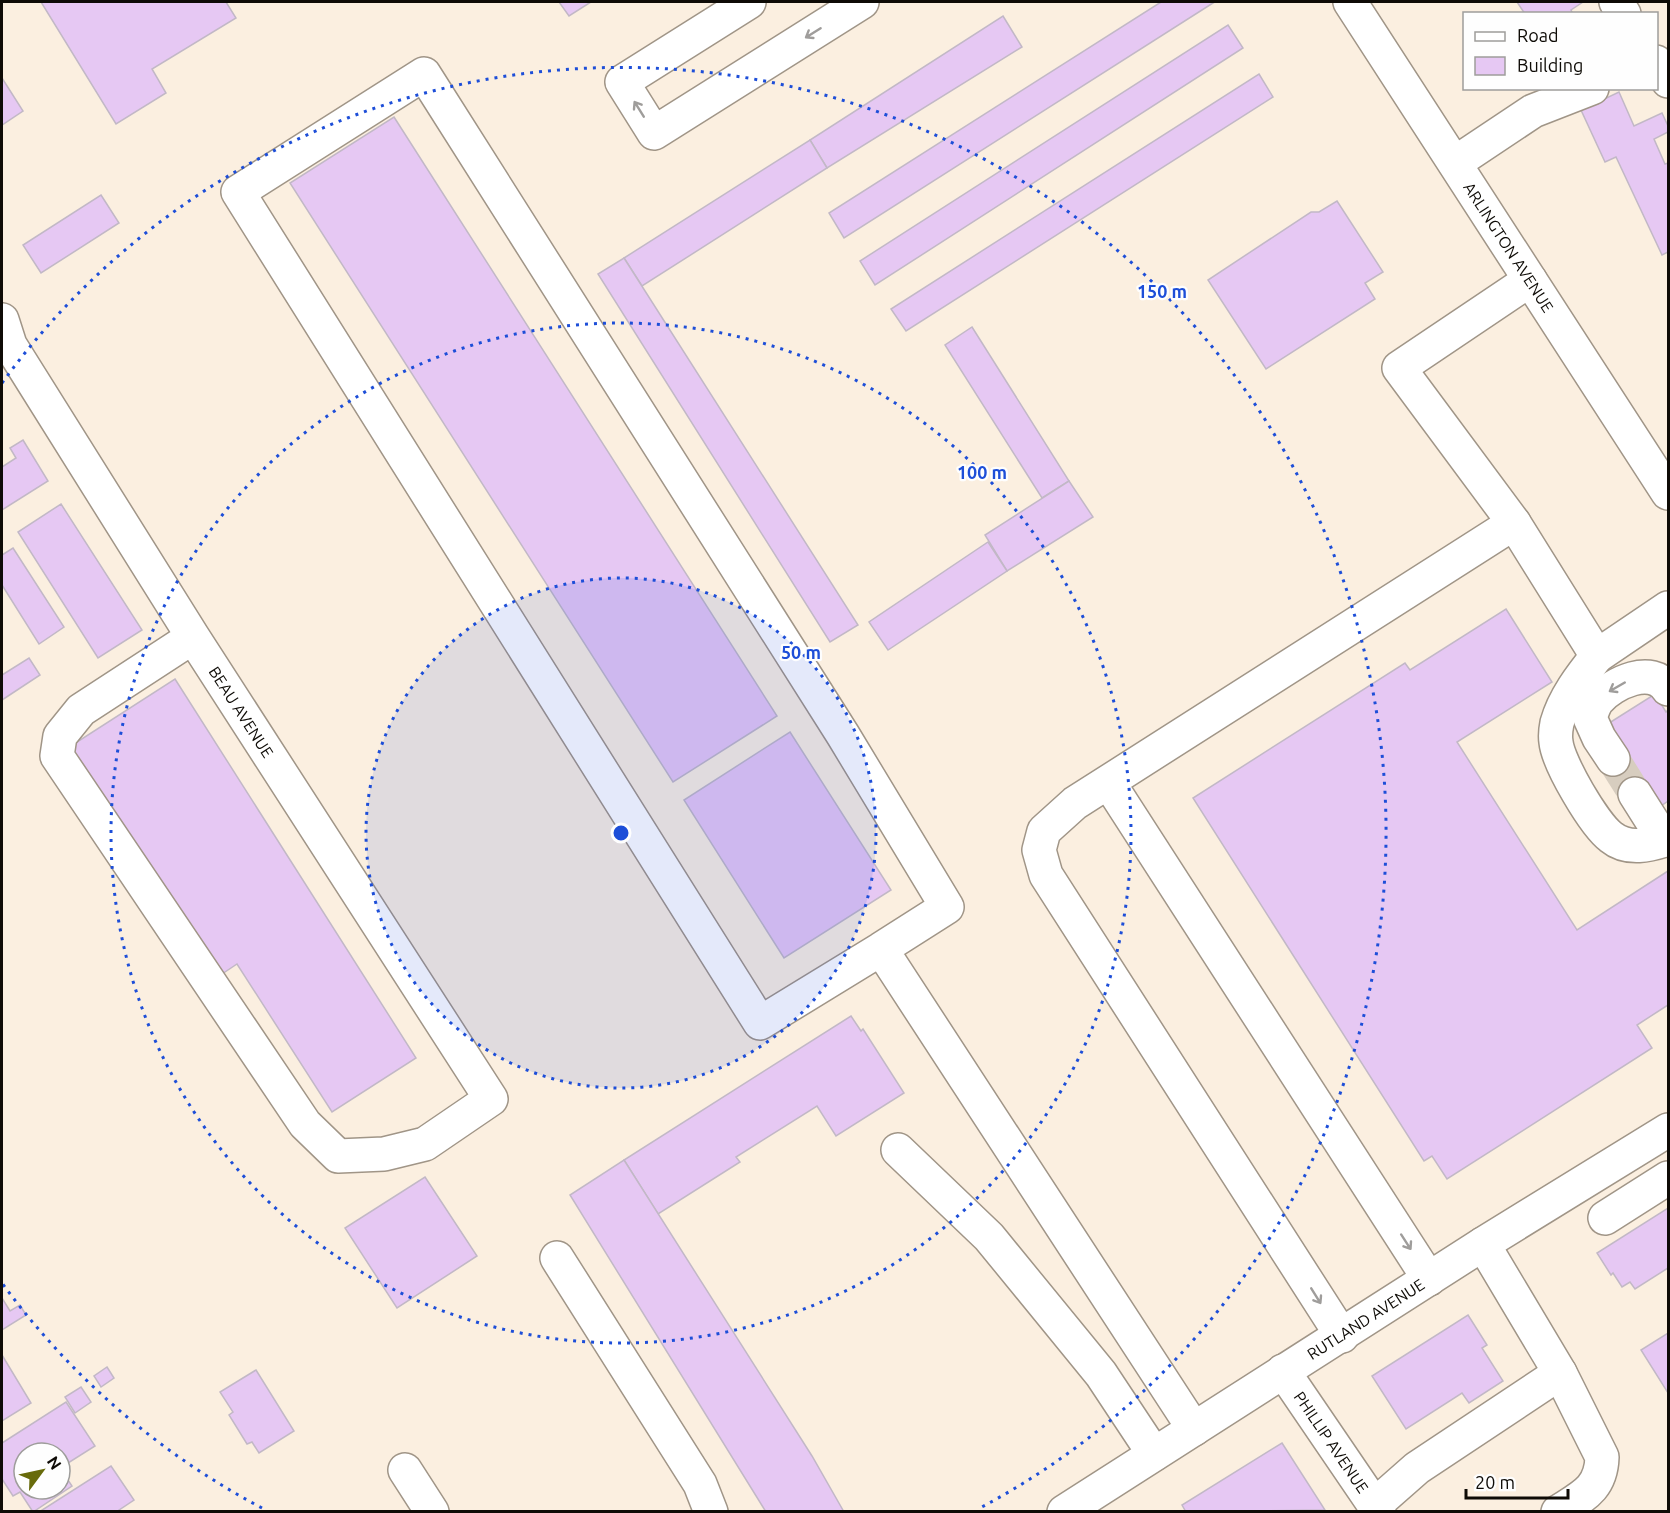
<svg xmlns="http://www.w3.org/2000/svg" width="1670" height="1513" font-family="Ubuntu,sans-serif">
	<rect width="100%" height="100%" fill="#fbefe0"/>
	<g fill="#e6c8f3" stroke="#c2b8c6" stroke-width="1.5" fill-rule="evenodd">
		<polygon points="41,2 226,2 236,18 152,69 166,93 116,124"/>
		<polygon points="559,2 591,2 569,16"/>
		<polygon points="1161,2 1211,2 1213,3 844,238 829,213"/>
		<polygon points="1517,2 1583,2 1571,10 1573,14 1525,14"/>
		<polygon points="1003,16 1022,47 827,168 810,140"/>
		<polygon points="1228,25 1243,48 875,285 860,261"/>
		<polygon points="1259,74 1273,97 906,331 891,309"/>
		<polygon points="2,78 23,111 2,125"/>
		<polygon points="1619,92 1634,126 1662,113 1668,126 1668,132 1654,139 1665,164 1668,163 1668,252 1662,255 1616,157 1605,162 1581,110"/>
		<polygon points="394,117 777,716 673,782 290,183"/>
		<polygon points="810,140 827,168 642,286 624,258"/>
		<polygon points="101,195 119,223 41,273 23,245"/>
		<polygon points="1337,201 1383,272 1365,283 1375,299 1266,369 1208,280 1311,212 1319,212"/>
		<polygon points="624,258 858,625 830,642 598,274"/>
		<polygon points="972,327 1069,481 1042,498 945,345"/>
		<polygon points="23,440 48,481 2,510 2,467 16,458 10,448"/>
		<polygon points="1069,481 1093,517 1007,571 985,535"/>
		<polygon points="61,504 142,630 98,658 18,532"/>
		<polygon points="988,542 1007,571 888,650 869,622"/>
		<polygon points="13,548 64,627 39,644 2,585 2,555"/>
		<polygon points="1506,609 1552,682 1457,742 1577,930 1668,871 1668,1005 1637,1025 1652,1048 1447,1179 1432,1156 1424,1161 1193,798 1405,663 1410,670"/>
		<polygon points="29,658 40,675 2,700 2,675"/>
		<polygon points="175,679 416,1058 332,1112 237,964 210,982 63,751"/>
		<polygon points="1655,694 1666,712 1668,710 1668,801 1658,808 1629,797 1608,763 1606,725"/>
		<polygon points="790,732 891,890 784,958 684,800"/>
		<polygon points="851,1016 861,1031 863,1029 904,1093 836,1136 817,1106 736,1157 740,1162 658,1214 624,1160"/>
		<polygon points="624,1160 812,1456 844,1512 766,1512 570,1195"/>
		<polygon points="425,1177 477,1256 397,1308 345,1228"/>
		<polygon points="1668,1208 1668,1268 1635,1289 1630,1282 1622,1287 1613,1273 1611,1275 1597,1253"/>
		<polygon points="2,1298 10,1311 20,1305 26,1315 2,1330"/>
		<polygon points="1468,1315 1487,1345 1482,1348 1503,1381 1469,1403 1462,1393 1406,1429 1372,1376"/>
		<polygon points="1668,1333 1668,1393 1641,1350"/>
		<polygon points="2,1355 31,1403 2,1421"/>
		<polygon points="107,1367 114,1378 101,1387 94,1376"/>
		<polygon points="256,1370 294,1431 259,1453 252,1442 247,1444 229,1415 233,1412 220,1392"/>
		<polygon points="81,1387 91,1402 75,1413 65,1397"/>
		<path d="M 66,1402 L 95,1446 L 60,1468 L 72,1486 L 33,1512 L 20,1492 L 13,1496 L 2,1479 L 2,1443 ZM 24,1453 L 60,1453 L 60,1489 L 24,1489 Z"/>
		<polygon points="1282,1443 1325,1510 1186,1512 1182,1505"/>
		<polygon points="111,1466 134,1500 116,1512 39,1512"/>
	</g>
	<g fill="none" stroke-linecap="round" stroke-linejoin="round">
		<polyline stroke="#d7cdbf" stroke-width="33" stroke-dasharray="33 16" stroke-linecap="butt" points="1613,759 1635,794"/>
		<defs>
			<g id="minor">
				<polyline points="749,2 622,82 654,133 862,2"/>
				<polyline points="1616,2 1624,14"/>
				<polyline points="1656,62 1668,81"/>
				<polyline points="1455,163 1533,111 1592,88"/>
				<path id="s1" d="M 2,320 L 10,345 L 193,637 L 491,1099 L 425,1144 L 384,1154 L 338,1156 L 305,1124 L 57,756 L 60,736 L 81,710 L 193,637"/>
				<polyline points="1514,523 1399,368 1530,280"/>
				<path d="M 1597,656 C 1581,676 1564,698 1557,723 C 1556,728 1555,736 1556,742 C 1558,763 1594,824 1611,837 C 1628,851 1650,845 1668,839"/>
				<path d="M 1613,759 L 1599,738 L 1590,718 C 1592,712 1594,705 1598,700 C 1613,683 1652,664 1668,689"/>
				<polyline points="1109,783 1429,1279"/>
				<polyline points="1635,794 1664,840"/>
				<polyline points="881,949 760,1023 238,192 424,74 843,735 947,907 881,949 1194,1429"/>
				<polyline points="898,1150 989,1237 1101,1374 1154,1454"/>
				<polyline points="1605,1218 1668,1178"/>
				<polyline points="557,1258 700,1484 711,1512"/>
				<polyline points="1342,1336 1046,875 1039,850 1044,831 1075,803 1514,523 1597,656 1668,608"/>
				<path id="s2" d="M 1283,1371 L 1379,1512"/>
				<polyline points="405,1470 432,1512"/>
				<polyline points="1375,1505 1417,1468 1560,1373 1483,1244"/>
				<path id="s3" d="M 1064,1512 L 1483,1244 L 1668,1130"/>
				<path d="M 1558,1512 C 1583,1496 1601,1489 1602,1457 L 1560,1373"/>
			</g>
			<g id="major">
				<path id="s4" d="M 1350,2 L 1668,493"/>
			</g>
		</defs>
		<use href="#minor" stroke="#a09587" stroke-width="36"/>
		<use href="#major" stroke="#a09587" stroke-width="36"/>
		<use href="#minor" stroke="#fff" stroke-width="33"/>
		<use href="#major" stroke="#fff" stroke-width="33"/>
	</g>
	<defs><path id="oneway-shaft" d="M-6 0H5M1.5-3L5.5 0L1.5 3" fill="none" stroke-width="1.6" stroke-linecap="round" stroke-linejoin="round" transform="scale(1.5)"/></defs>
	<g stroke="#9f9d9b">
		<use href="#oneway-shaft" transform="translate(813 33) rotate(148)"/>
		<use href="#oneway-shaft" transform="translate(639 109) rotate(-122)"/>
		<use href="#oneway-shaft" transform="translate(1617 687) rotate(150)"/>
		<use href="#oneway-shaft" transform="translate(1406 1242) rotate(57)"/>
		<use href="#oneway-shaft" transform="translate(1316 1296) rotate(58)"/>
	</g>
	<circle cx="621" cy="833" r="255" fill="#1d4ed8" fill-opacity=".12"/>
	<g fill="none" stroke="#1d4ed8" stroke-width="3" stroke-dasharray="3 6">
		<circle cx="621" cy="833" r="255"/>
		<circle cx="621" cy="833" r="510"/>
		<path d="M262 1508A765 765 0 0 1 2 1283M2 383A765 765 0 1 1 980 1508"/>
	</g>
	<g text-anchor="middle" dominant-baseline="central" stroke-width="4.5" stroke-linejoin="round" paint-order="stroke">
		<g font-size="16" fill="#0e0b06" stroke="#fefefe">
			<text stroke="none"><textPath href="#s4" startOffset="292">ARLINGTON AVENUE</textPath></text>
			<text stroke="none"><textPath href="#s1" startOffset="460">BEAU AVENUE</textPath></text>
			<text stroke="none"><textPath href="#s3" startOffset="358">RUTLAND AVENUE</textPath></text>
			<text stroke="none"><textPath href="#s2" startOffset="86">PHILLIP AVENUE</textPath></text>
		</g>
	</g>
	<circle cx="621" cy="833" r="9" fill="#1d4ed8" stroke="#fefefe" stroke-width="3"/>
	<g font-size="18" text-anchor="middle" font-weight="bold" fill="#1d4ed8" stroke="#fefefe" stroke-width="4.5" stroke-linejoin="round" paint-order="stroke">
		<text x="1162" y="298">150 m</text>
		<text x="982" y="479">100 m</text>
		<text x="801" y="659">50 m</text>
	</g>
	<rect width="1670" height="1513" fill="none" stroke="#0e0b06" stroke-width="6"/>
	<rect x="1463" y="12" width="195" height="78" fill="#fefefe" stroke="#9e9d9b" stroke-width="1.5"/>
	<rect x="1475" y="32" width="30" height="9" fill="#ffffff" stroke="#9e9d9b" stroke-width="1.5"/>
	<text x="1517" y="42" font-size="18" fill="#0e0b06">Road</text>
	<rect x="1475" y="57" width="30" height="18" fill="#e6c8f3" stroke="#9e9d9b" stroke-width="1.5"/>
	<text x="1517" y="72" font-size="18" fill="#0e0b06">Building</text>
	<g transform="translate(42 1471) rotate(57)"><circle r="28" fill="#fefefe" stroke="#9e9d9b" stroke-width="1.5"/>
	<path d="M0-4.5L10 22L0 15L-10 22Z" fill="#686b0b"/>
	<text y="-9" font-size="16" font-weight="bold" text-anchor="middle" fill="#0e0b06">N</text>
	</g>
	<path d="M1466 1489v9h102v-9" fill="none" stroke="#0e0b06" stroke-width="3"/>
	<text x="1475" y="1489" font-size="18" fill="#0e0b06" stroke="#fefefe" stroke-width="4.5" paint-order="stroke">20 m</text>
</svg>
